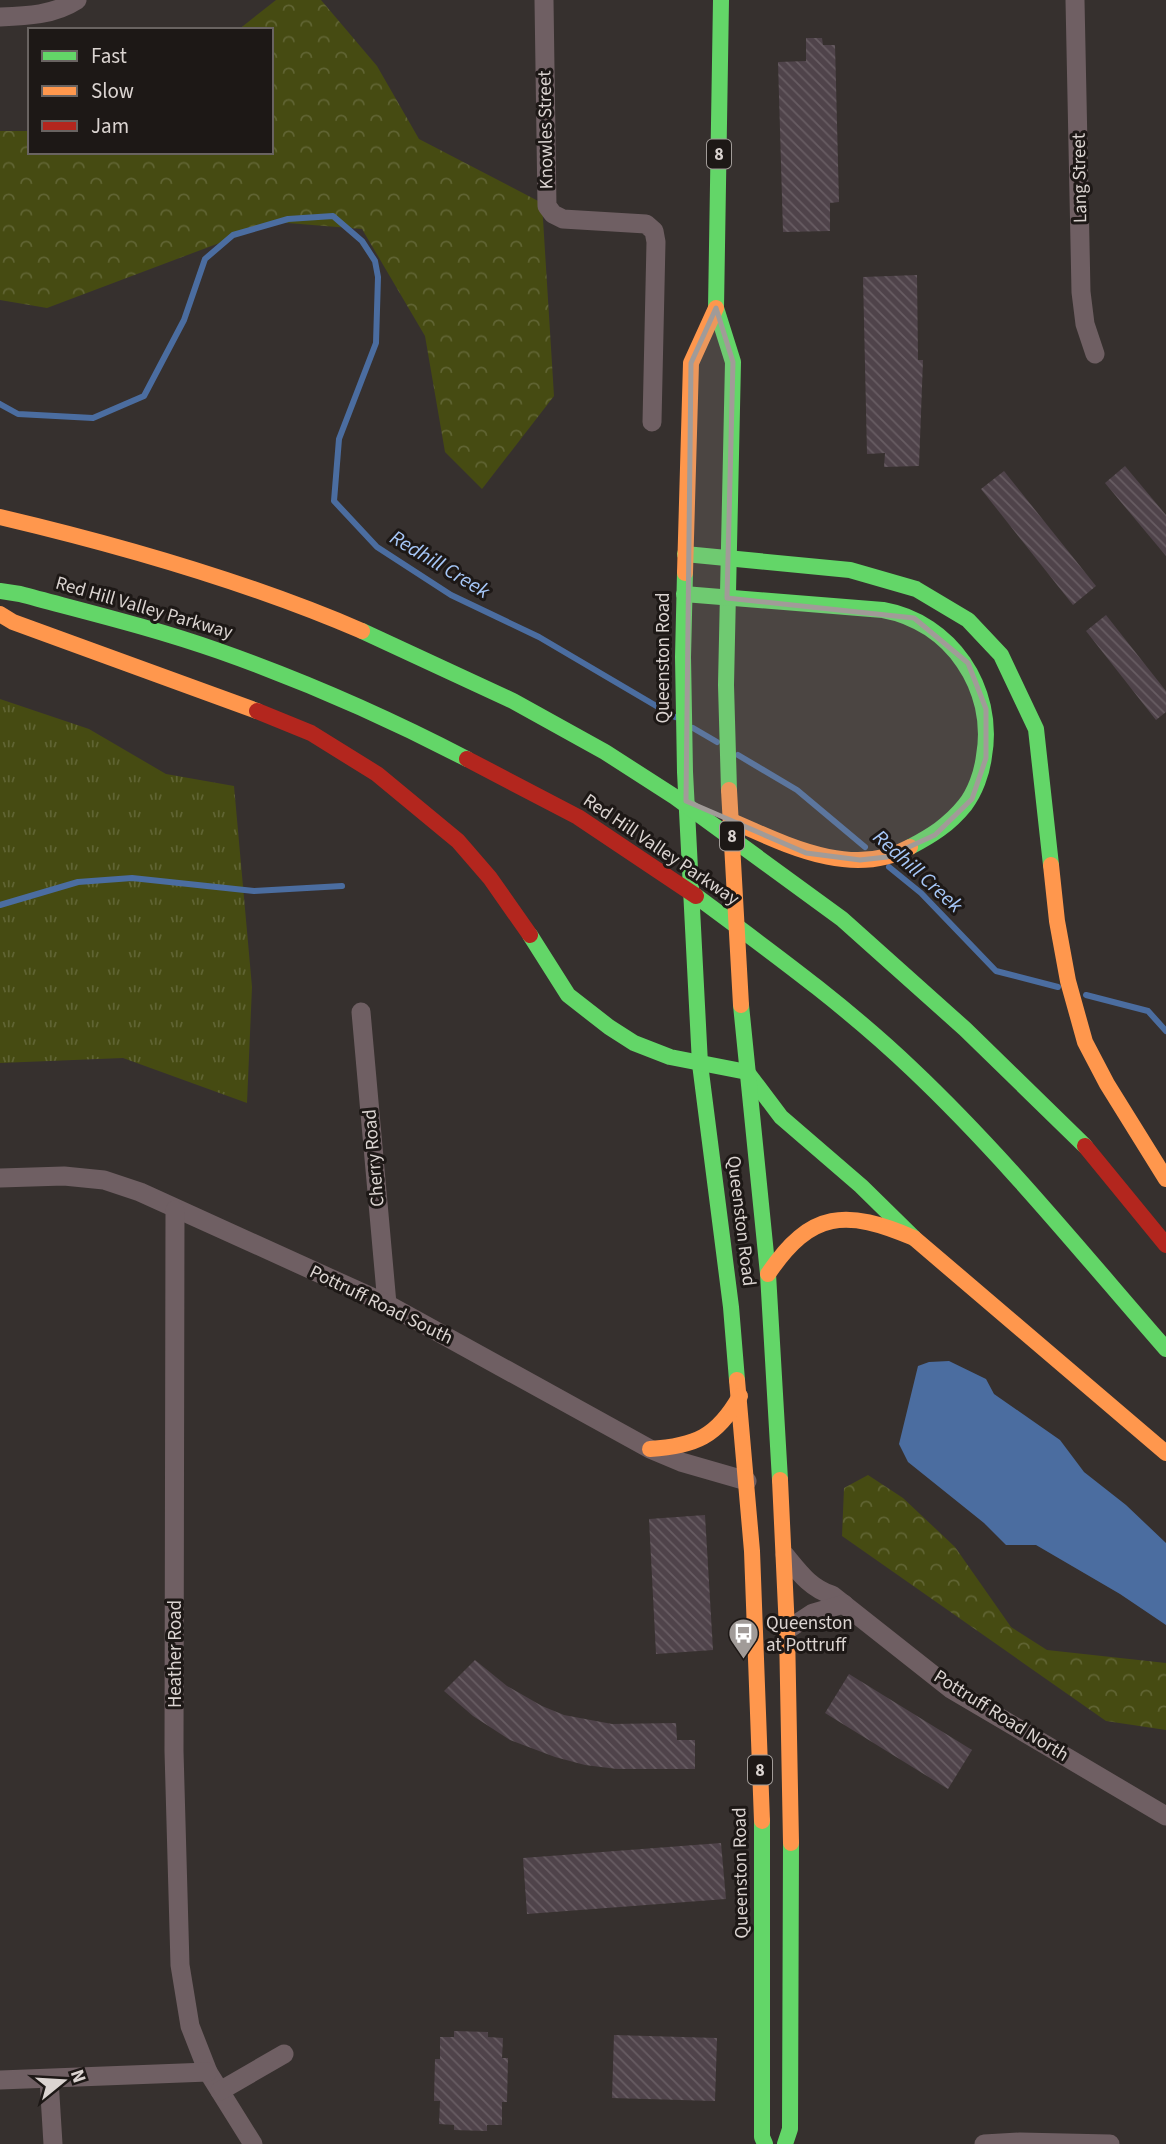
<svg xmlns="http://www.w3.org/2000/svg" width="1166" height="2144" font-family="'Source Sans 3',sans-serif">
	<defs>
		<pattern id="grass-tufts" width="24" height="20" patternUnits="userSpaceOnUse" patternTransform="scale(1.75)"><rect width="24" height="20" fill="#464b12"/><path d="M3 7l-1-3M5 7V3M7 7l1-3M15 17l-1-3M17 17v-4M19 17l1-3" fill="none" stroke="#606433"/></pattern>
		<pattern id="forest-crowns" width="20" height="18" patternUnits="userSpaceOnUse" patternTransform="scale(1.75)"><rect width="20" height="18" fill="#464b12"/><path d="M2 6a3 3 0 1 1 6 0M12 15a3 3 0 1 1 6 0" fill="none" stroke="#606433"/></pattern>
		<pattern id="building-back-hatch" width="6" height="6" patternUnits="userSpaceOnUse" patternTransform="scale(1.75)"><rect width="6" height="6" fill="#4f434a"/><path d="M-1 5l2 2M0 0l6 6M5-1l2 2" fill="none" stroke="#685d63"/></pattern>
	</defs>
	<rect width="100%" height="100%" fill="#36302e"/>
	<polygon fill="url(#grass-tufts)" points="0,699 89,729 166,774 234,786 252,987 247,1103 123,1058 0,1063"/>
	<g fill="url(#forest-crowns)">
		<polygon points="276,0 321,0 377,66 419,139 542,203 554,396 482,489 445,452 425,336 362,229 275,222 47,308 0,300 0,131 30,131 30,152 271,152 271,30 238,30"/>
		<polygon points="868,1475 903,1498 955,1547 1011,1627 1047,1650 1166,1663 1166,1730 1106,1721 842,1536 844,1488"/>
	</g>
	<polygon fill="#4b6da0" points="949,1361 986,1379 994,1394 1060,1440 1084,1472 1126,1505 1166,1543 1166,1625 1120,1594 1036,1545 1006,1545 984,1523 908,1462 899,1444 918,1366 929,1362"/>
	<g fill="none" stroke-linecap="round" stroke-linejoin="round">
		<g stroke="#4b6da0" stroke-width="6">
			<polyline points="0,404 18,414 93,418 144,396 184,320 205,259 233,235 288,219 333,216 362,241 375,261 378,277 376,343 339,439 334,501 377,547 451,595 539,637 675,717"/>
			<polyline points="693,728 717,742"/>
			<polyline points="738,755 797,790 865,847"/>
			<polyline points="889,867 921,893 996,971 1058,987"/>
			<polyline points="0,905 78,882 132,878 254,891 342,886"/>
			<polyline points="1086,995 1148,1011 1166,1031"/>
		</g>
	</g>
	<g fill="url(#building-back-hatch)">
		<polygon points="806,38 822,38 823,45 835,45 839,202 830,203 830,231 783,232 778,62 806,61"/>
		<polygon points="917,275 918,360 923,360 919,466 884,467 885,453 867,454 863,277"/>
		<polygon points="1125,466 1166,515 1166,556 1105,483"/>
		<polygon points="1004,471 1096,586 1073,605 981,489"/>
		<polygon points="1106,615 1166,691 1166,712 1156,720 1086,631"/>
		<polygon points="705,1515 713,1650 656,1654 649,1519"/>
		<polygon points="475,1660 507,1686 542,1706 564,1715 612,1724 676,1723 677,1740 695,1740 695,1769 617,1769 585,1765 555,1757 510,1740 473,1716 444,1691"/>
		<polygon points="849,1674 972,1750 948,1789 825,1713"/>
		<polygon points="721,1843 726,1899 527,1914 523,1858"/>
		<polygon points="454,2031 488,2032 488,2037 503,2038 502,2058 508,2058 507,2102 502,2102 502,2125 487,2125 487,2131 454,2130 454,2125 439,2124 440,2101 434,2101 435,2059 440,2059 440,2037 454,2037"/>
		<polygon points="614,2035 717,2038 715,2101 612,2098"/>
	</g>
	<g fill="none" stroke-linecap="round" stroke-linejoin="round">
		<g stroke="#6f5f63" stroke-width="19">
			<polyline points="544,0 547,206 553,214 563,219 646,224 654,231 656,242 652,422"/>
			<polyline points="1075,0 1081,292 1085,324 1095,354"/>
			<path d="M 0,17 C 27,16 54,15 77,0"/>
			<polyline points="361,1012 387,1304"/>
			<polyline points="0,1178 64,1176 104,1180 140,1192 387,1304 650,1449 681,1462 747,1481"/>
			<polyline points="175,1210 174,1751 180,1965 190,2026 208,2072 253,2144"/>
			<path d="M 785,1555 C 799,1572 810,1588 832,1595 L 951,1689 L 1166,1816"/>
			<polyline points="787,1630 813,1613 844,1604"/>
			<polyline points="49,2079 53,2144"/>
			<polyline points="0,2080 208,2072"/>
			<polyline points="220,2091 284,2054"/>
			<polyline points="984,2144 1020,2142 1110,2144"/>
		</g>
		<g stroke="#63d668" stroke-width="16">
			<polyline points="721,0 716,308 733,362 726,685 729,790"/>
			<polyline points="685,554 850,570 916,589 968,620 1001,655 1036,729 1051,865"/>
			<polyline points="685,573 683,657 685,772 700,1064 731,1307 737,1380"/>
			<path d="M 0,591 L 20,594 C 87,612 154,628 219,651 C 304,681 388,718 467,759"/>
			<path d="M 684,594 L 883,610 C 951,622 996,689 984,756 C 982,773 975,792 965,805 C 949,825 931,836 910,847"/>
			<polyline points="362,631 513,701 605,752 675,797 842,919 965,1029 1085,1146"/>
			<path d="M 696,896 C 770,951 845,1005 912,1069 C 1004,1156 1083,1254 1166,1349"/>
			<polyline points="530,935 568,995 609,1027 634,1043 670,1057 747,1072 781,1117 861,1186 914,1238"/>
			<polyline points="741,1005 768,1274 780,1480"/>
			<polyline points="762,1821 762,2137 765,2144"/>
			<polyline points="785,2144 790,2129 791,1843"/>
		</g>
		<g stroke="#ff974d" stroke-width="16">
			<path d="M 0,517 C 123,546 246,581 362,631"/>
			<polyline points="685,573 691,363 716,308"/>
			<polyline points="0,614 13,622 257,711"/>
			<polyline points="729,790 741,1005"/>
			<path d="M 734,822 C 787,845 853,879 910,847"/>
			<polyline points="1051,865 1057,921 1068,981 1085,1042 1107,1084 1166,1179"/>
			<path d="M 768,1274 C 811,1210 846,1209 914,1238 L 1166,1453"/>
			<polyline points="737,1380 752,1551 762,1821"/>
			<path d="M 650,1449 C 695,1446 717,1437 740,1396"/>
			<polyline points="780,1480 787,1630 791,1843"/>
		</g>
		<g stroke="#b3261e" stroke-width="16">
			<polyline points="257,711 311,733 377,774 458,841 490,878 530,935"/>
			<polyline points="467,759 578,817 696,896"/>
			<polyline points="1085,1146 1166,1245"/>
		</g>
	</g>
	<path fill="#a19b98" fill-opacity="0.2" stroke="#a19b98" stroke-width="5" stroke-linejoin="round" d="M 716,308 L 733,362 L 727,598 L 914,618 L 968,663 L 986,709 L 986,758 L 972,799 L 935,835 L 887,857 L 860,860 L 806,853 L 686,801 L 691,363 Z"/>
	<defs>
		<symbol id="bus-pin" viewBox="-11 -11 22 30"><path d="M0 17L-7.5 6A9.5 9.5 0 1 1 7.5 6Z" fill="#a19b98" stroke="#1d1816"/><path d="M-5-6H5V4H4V6H2V4H-2V6H-4V4H-5ZM-3.5-4V0h7V-4ZM-3.5 1.2v1.5H-2V1.2ZM2 1.2v1.5H3.5V1.2Z" fill="#fff"/></symbol>
	</defs>
	<g fill-rule="evenodd">
		<use href="#bus-pin" x="726" y="1616" width="35" height="47"/>
	</g>
	<g text-anchor="middle" dominant-baseline="central" stroke-width="6" stroke-linejoin="round" paint-order="stroke">
		<g fill="#1d1816" stroke="#a29c99" stroke-width="2">
			<rect x="707" y="139.5" width="24" height="29" rx="5"/>
			<rect x="720" y="821.5" width="24" height="29" rx="5"/>
			<rect x="748" y="1755.5" width="24" height="29" rx="5"/>
		</g>
		<g font-size="18" font-weight="bold" fill="#dbd4d1">
			<text x="719" y="154">8</text>
			<text x="732" y="836">8</text>
			<text x="760" y="1770">8</text>
		</g>
		<g font-size="19" fill="#dbd4d1" stroke="#1d1816">
			<text transform="translate(546 130) rotate(-91)">Knowles Street</text>
			<text transform="translate(1080 178) rotate(-91)">Lang Street</text>
			<text transform="translate(144 608) rotate(16)">Red Hill Valley Parkway</text>
			<text transform="translate(663 658) rotate(-90)">Queenston Road</text>
			<text transform="translate(661 850) rotate(34)">Red Hill Valley Parkway</text>
			<text transform="translate(374 1158) rotate(-95)">Cherry Road</text>
			<text transform="translate(741 1221) rotate(83)">Queenston Road</text>
			<text transform="translate(381 1305) rotate(26)">Pottruff Road South</text>
			<text transform="translate(175 1654) rotate(-90)">Heather Road</text>
			<text transform="translate(1001 1716) rotate(32)">Pottruff Road North</text>
			<text transform="translate(741 1873) rotate(-91)">Queenston Road</text>
		</g>
		<g font-size="19" fill="#dbd4d1" stroke="#1d1816" text-anchor="start">
			<text x="766" y="1623">Queenston<tspan x="766" dy="22">at Pottruff</tspan></text>
		</g>
		<g font-size="21" font-style="italic" fill="#a7c8f9" stroke="#1d1816">
			<text transform="translate(440 564) rotate(31)">Redhill Creek</text>
			<text transform="translate(918 871) rotate(42)">Redhill Creek</text>
		</g>
	</g>
	<rect x="28" y="28" width="245" height="126" fill="#1d1816" stroke="#696361" stroke-width="2"/>
	<rect x="42" y="51" width="35" height="10" fill="#63d668" stroke="#696361" stroke-width="2"/>
	<text x="91" y="63" font-size="21" fill="#dbd4d1">Fast</text>
	<rect x="42" y="86" width="35" height="10" fill="#ff974d" stroke="#696361" stroke-width="2"/>
	<text x="91" y="98" font-size="21" fill="#dbd4d1">Slow</text>
	<rect x="42" y="121" width="35" height="10" fill="#b3261e" stroke="#696361" stroke-width="2"/>
	<text x="91" y="133" font-size="21" fill="#dbd4d1">Jam</text>
	<g transform="translate(63 2081) rotate(72)" stroke="#1d1816" stroke-width="5" paint-order="stroke">
	<path d="M0-5L12 26L0 18L-12 26Z" fill="#dbd4d1"/>
	<text y="-10" font-size="19" font-weight="bold" text-anchor="middle" fill="#dbd4d1">N</text>
	</g>
</svg>
